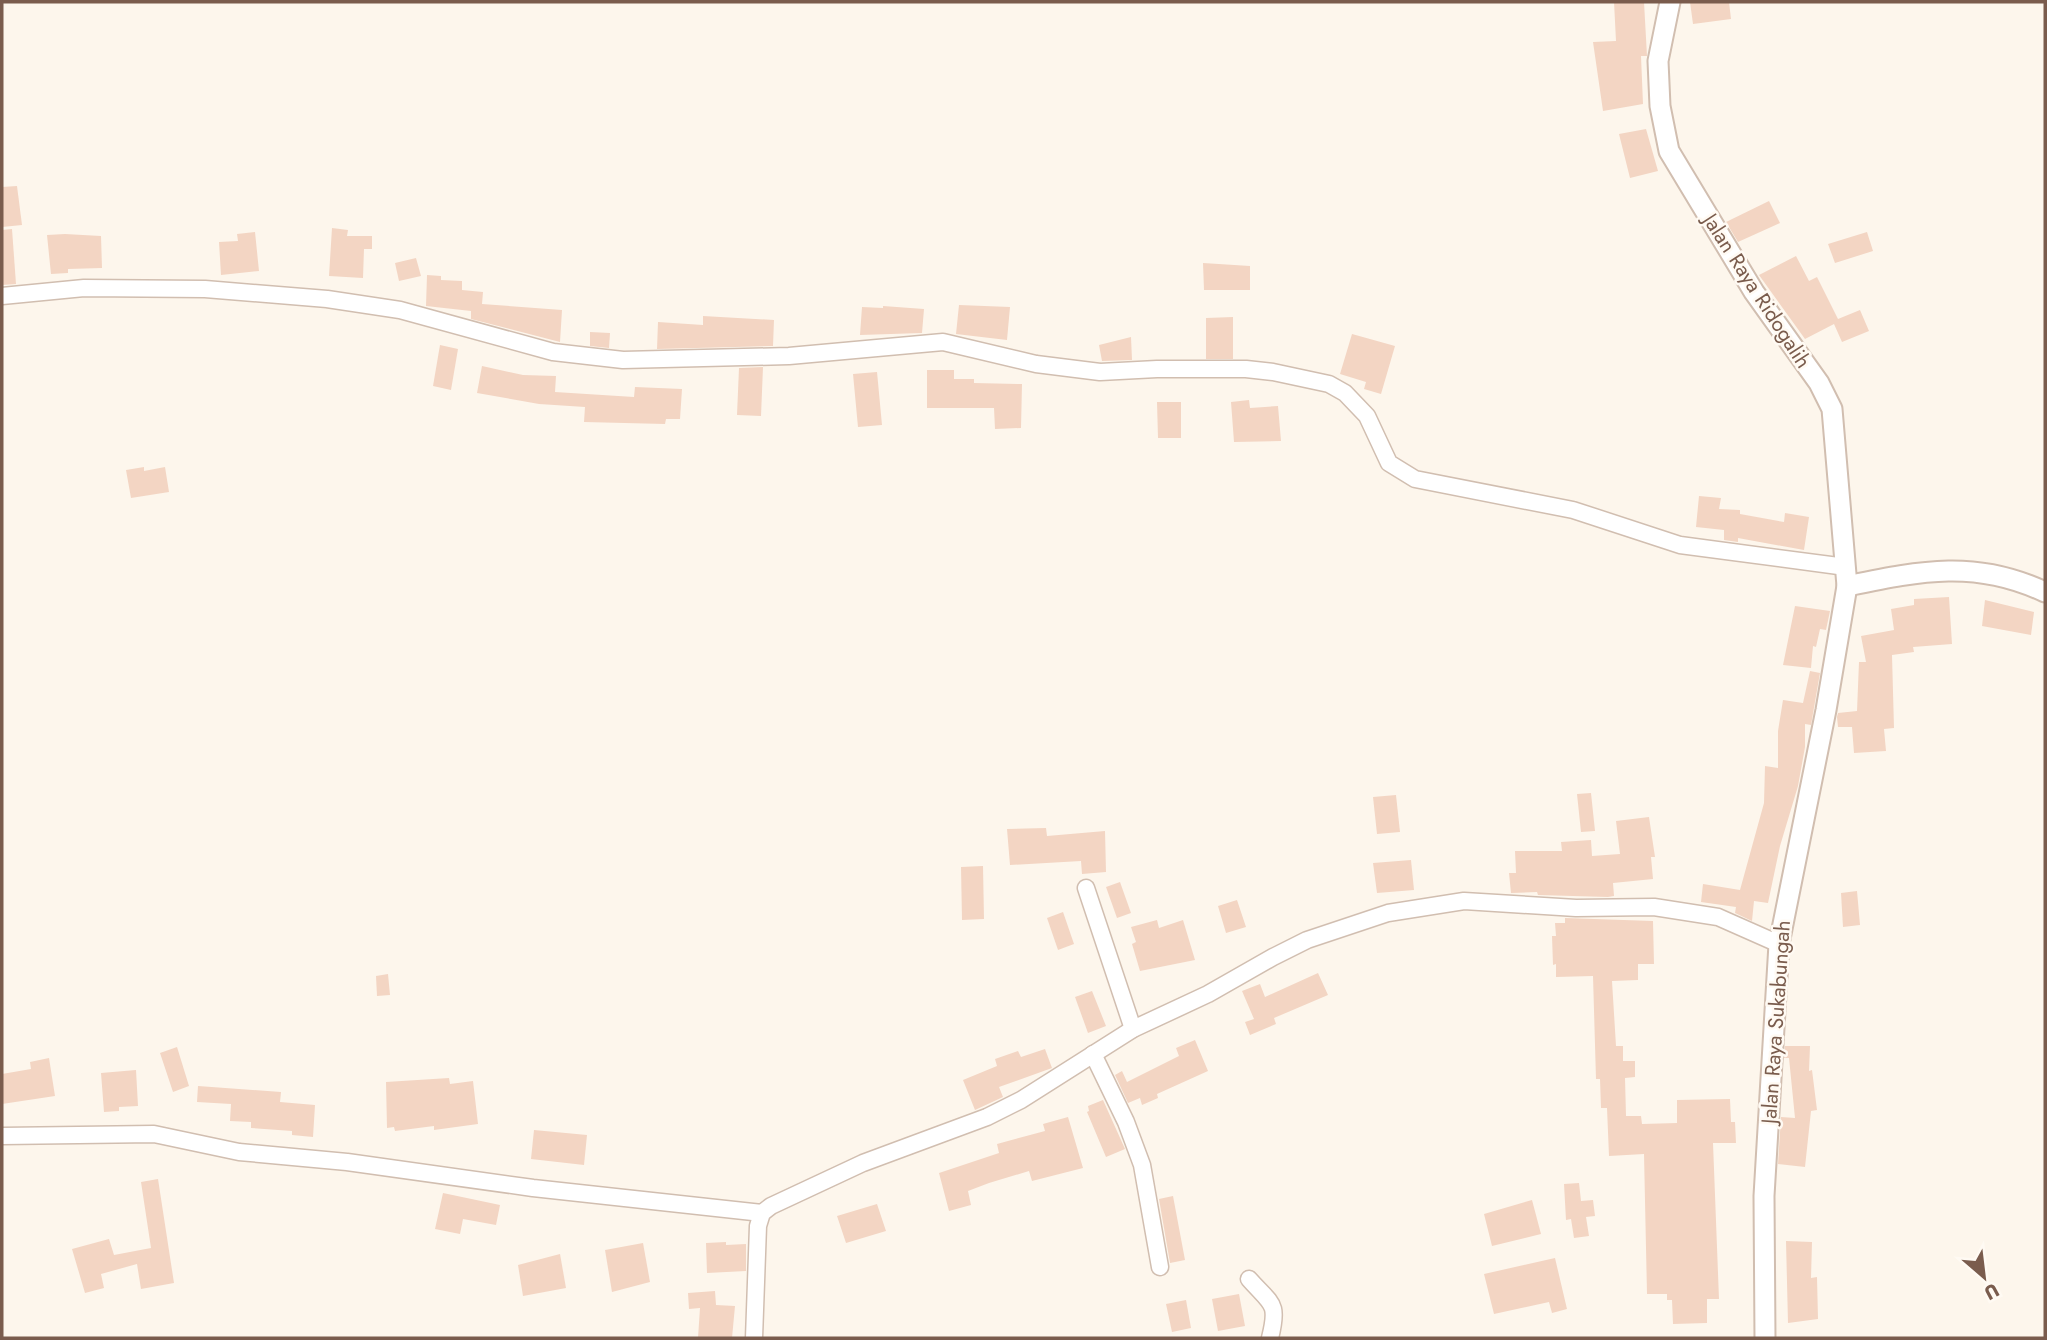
<svg xmlns="http://www.w3.org/2000/svg" width="2047" height="1340" font-family="Jost,sans-serif">
	<rect width="100%" height="100%" fill="#fdf6ec"/>
	<g fill="#f3d5c3">
		<polygon points="1614,2 1644,2 1647,56 1641,56 1643,104 1603,111 1593,42 1616,41"/>
		<polygon points="1690,2 1729,2 1731,19 1693,24"/>
		<polygon points="1646,129 1658,171 1630,178 1619,134"/>
		<polygon points="17,186 22,225 2,227 2,187"/>
		<polygon points="1769,201 1780,223 1738,242 1726,222"/>
		<polygon points="332,228 348,230 347,236 372,236 372,249 364,249 363,278 329,276"/>
		<polygon points="12,229 16,284 2,285 2,230"/>
		<polygon points="255,232 259,271 221,275 219,242 238,241 237,234"/>
		<polygon points="1867,232 1873,251 1835,263 1828,244"/>
		<polygon points="65,234 101,236 102,268 68,269 68,273 51,274 47,235"/>
		<polygon points="1796,256 1809,281 1817,277 1838,319 1860,310 1869,331 1842,342 1834,324 1805,339 1759,275"/>
		<polygon points="416,258 421,276 399,281 395,263"/>
		<polygon points="1203,263 1250,266 1250,290 1204,290"/>
		<polygon points="427,275 441,276 441,280 462,281 462,290 483,292 482,304 562,310 560,342 471,319 471,311 426,306"/>
		<polygon points="959,305 1010,307 1007,340 956,334"/>
		<polygon points="883,306 924,309 922,333 860,335 862,307 883,308"/>
		<polygon points="703,316 774,320 773,346 657,349 658,322 703,325"/>
		<polygon points="1233,317 1233,359 1206,359 1206,318"/>
		<polygon points="590,332 610,333 609,348 590,346"/>
		<polygon points="1352,334 1395,346 1381,394 1364,389 1366,382 1340,374"/>
		<polygon points="1131,337 1132,360 1102,361 1099,345"/>
		<polygon points="440,345 458,349 451,390 433,386"/>
		<polygon points="482,366 523,375 556,376 555,392 634,397 635,387 682,389 680,419 666,419 665,424 584,422 585,407 539,404 477,393"/>
		<polygon points="763,367 761,416 737,415 739,368"/>
		<polygon points="927,370 954,370 954,379 974,379 974,383 1022,384 1021,428 995,429 994,408 927,408"/>
		<polygon points="877,372 882,425 858,427 853,374"/>
		<polygon points="1249,400 1250,408 1278,406 1281,441 1234,442 1231,402"/>
		<polygon points="1157,402 1181,402 1181,438 1158,438"/>
		<polygon points="144,467 144,471 165,467 169,492 131,498 126,470"/>
		<polygon points="1699,496 1721,498 1719,509 1740,510 1740,514 1784,522 1785,513 1809,517 1804,550 1738,538 1738,542 1724,540 1724,530 1696,527"/>
		<polygon points="1949,597 1952,644 1913,647 1914,652 1892,655 1894,728 1884,729 1886,751 1854,753 1852,727 1838,727 1837,717 1838,713 1857,711 1859,662 1866,662 1861,636 1894,630 1891,609 1914,605 1914,599"/>
		<polygon points="1985,600 2034,612 2031,635 1982,626"/>
		<polygon points="1795,606 1830,611 1826,630 1820,629 1816,647 1813,646 1811,668 1783,665"/>
		<polygon points="1810,671 1820,673 1811,725 1805,724 1805,747 1798,786 1780,846 1768,903 1754,901 1752,921 1735,913 1736,907 1701,902 1703,884 1740,890 1764,803 1765,766 1778,768 1778,731 1783,700 1803,703"/>
		<polygon points="1591,793 1595,831 1581,832 1577,794"/>
		<polygon points="1396,795 1400,832 1377,834 1373,797"/>
		<polygon points="1649,817 1655,857 1651,857 1653,879 1613,883 1614,896 1608,897 1538,895 1537,892 1511,893 1509,873 1516,873 1515,851 1562,851 1561,842 1591,840 1592,856 1620,854 1616,821"/>
		<polygon points="1046,828 1047,836 1105,831 1106,872 1082,874 1081,861 1010,865 1007,829"/>
		<polygon points="1411,860 1414,890 1377,893 1373,863"/>
		<polygon points="983,866 984,919 962,920 961,867"/>
		<polygon points="1120,882 1131,913 1117,918 1106,887"/>
		<polygon points="1857,891 1860,925 1843,927 1841,893"/>
		<polygon points="1237,900 1246,927 1226,933 1218,906"/>
		<polygon points="1063,912 1074,944 1058,950 1047,918"/>
		<polygon points="1565,918 1653,921 1654,964 1638,964 1638,980 1612,981 1616,1046 1623,1046 1623,1061 1635,1061 1635,1077 1625,1078 1626,1116 1641,1116 1642,1124 1677,1123 1677,1100 1730,1099 1731,1122 1735,1122 1736,1143 1713,1143 1719,1299 1707,1299 1707,1323 1673,1324 1672,1300 1667,1300 1667,1294 1647,1294 1644,1154 1609,1156 1607,1108 1601,1108 1600,1079 1596,1079 1593,976 1556,977 1556,964 1553,965 1552,936 1556,936 1555,923 1565,923"/>
		<polygon points="1157,920 1159,928 1183,920 1195,960 1140,971 1132,944 1136,942 1131,927"/>
		<polygon points="1318,973 1328,995 1274,1018 1276,1024 1250,1035 1245,1022 1254,1019 1242,991 1260,984 1265,997"/>
		<polygon points="388,974 390,995 377,996 376,976"/>
		<polygon points="1092,991 1106,1026 1088,1033 1075,997"/>
		<polygon points="1195,1040 1208,1071 1157,1094 1158,1098 1142,1105 1140,1098 1128,1103 1115,1075 1122,1071 1127,1082 1179,1056 1176,1048"/>
		<polygon points="1785,1046 1810,1046 1809,1071 1812,1070 1817,1110 1811,1111 1805,1167 1778,1164 1781,1117 1795,1118 1789,1058 1784,1058"/>
		<polygon points="177,1047 189,1086 173,1092 160,1053"/>
		<polygon points="1045,1049 1052,1068 999,1087 1003,1097 975,1110 963,1080 997,1066 995,1059 1018,1051 1021,1057"/>
		<polygon points="49,1058 55,1096 2,1104 2,1074 31,1069 30,1062"/>
		<polygon points="136,1070 138,1106 119,1107 119,1111 104,1112 101,1073"/>
		<polygon points="449,1078 450,1084 473,1081 478,1124 434,1130 434,1126 395,1131 394,1127 387,1128 386,1082"/>
		<polygon points="198,1086 281,1092 280,1102 315,1105 313,1137 292,1135 292,1131 251,1128 251,1122 230,1121 231,1104 197,1102"/>
		<polygon points="1103,1100 1125,1149 1106,1157 1087,1112 1089,1111 1088,1106"/>
		<polygon points="1068,1117 1083,1168 1032,1181 1029,1171 989,1183 968,1191 971,1205 949,1211 939,1173 999,1153 997,1144 1045,1131 1043,1124"/>
		<polygon points="534,1130 587,1135 584,1165 531,1159"/>
		<polygon points="158,1179 174,1283 141,1289 137,1264 101,1274 104,1288 85,1293 72,1249 109,1239 114,1255 151,1248 141,1182"/>
		<polygon points="1579,1183 1581,1201 1593,1200 1595,1216 1586,1217 1589,1236 1574,1238 1571,1219 1566,1220 1564,1184"/>
		<polygon points="443,1193 500,1205 496,1225 463,1219 460,1234 435,1229"/>
		<polygon points="1173,1196 1185,1260 1170,1263 1159,1199"/>
		<polygon points="1532,1200 1541,1234 1492,1246 1484,1214"/>
		<polygon points="877,1204 886,1231 846,1243 837,1216"/>
		<polygon points="1786,1241 1812,1242 1811,1278 1817,1277 1818,1319 1788,1323"/>
		<polygon points="726,1242 726,1245 746,1244 746,1271 707,1273 706,1243"/>
		<polygon points="643,1243 650,1282 612,1292 605,1250"/>
		<polygon points="560,1254 566,1288 523,1296 518,1265"/>
		<polygon points="1555,1258 1567,1309 1552,1313 1549,1302 1494,1314 1484,1274"/>
		<polygon points="715,1291 716,1305 735,1306 732,1338 698,1338 700,1308 689,1309 688,1293"/>
		<polygon points="1239,1294 1245,1326 1218,1331 1212,1299"/>
		<polygon points="1186,1300 1191,1328 1172,1332 1166,1304"/>
	</g>
	<g fill="none" stroke-linecap="round" stroke-linejoin="round">
		<defs>
			<g id="minor">
				<polyline points="2,296 84,288 205,289 327,299 400,310 553,352 623,360 789,356 943,342 1036,364 1100,372 1157,369 1246,369 1273,372 1329,384 1345,393 1367,416 1389,463 1415,479 1573,510 1680,545 1846,567"/>
				<polyline points="1086,888 1133,1029"/>
				<polyline points="1093,1054 1126,1122 1142,1165 1160,1267"/>
				<polyline points="2,1136 154,1134 239,1152 347,1162 533,1188 762,1213"/>
				<path d="M 1249,1279 C 1272,1305 1279,1302 1270,1338"/>
				<polyline points="754,1338 758,1226 762,1213 771,1206 863,1163 987,1117 1021,1100 1133,1029 1208,994 1273,957 1307,940 1388,913 1464,901 1576,908 1654,907 1718,917 1779,944"/>
			</g>
			<g id="tertiary">
				<polyline points="1670,2 1658,61 1660,106 1669,151 1754,292 1819,383 1832,409 1847,586 1826,710 1779,944 1764,1196 1765,1338"/>
				<path d="M 1847,586 C 1920,571 1975,559 2045,592"/>
			</g>
		</defs>
		<use href="#minor" stroke="#d1beb0" stroke-width="19"/>
		<use href="#tertiary" stroke="#d1beb0" stroke-width="23"/>
		<use href="#minor" stroke="#fff" stroke-width="16"/>
		<use href="#tertiary" stroke="#fff" stroke-width="19"/>
	</g>
	<g text-anchor="middle" dominant-baseline="central" stroke-width="5" stroke-linejoin="round" paint-order="stroke">
		<g font-size="21" fill="#7a5c4d" stroke="#fffaf3">
			<text transform="translate(1757 291) rotate(57)">Jalan Raya Ridogalih</text>
			<text transform="translate(1776 1022) rotate(-86)">Jalan Raya Sukabungah</text>
		</g>
	</g>
	<rect width="2047" height="1340" fill="none" stroke="#7a5c4d" stroke-width="7"/>
	<g transform="translate(1984 1277) rotate(152)" stroke="#fffaf3" stroke-width="5" paint-order="stroke">
	<path d="M0-5L12 26L0 18L-12 26Z" fill="#7a5c4d"/>
	<text y="-10" font-size="19" font-weight="bold" text-anchor="middle" fill="#7a5c4d">U</text>
	</g>
</svg>
